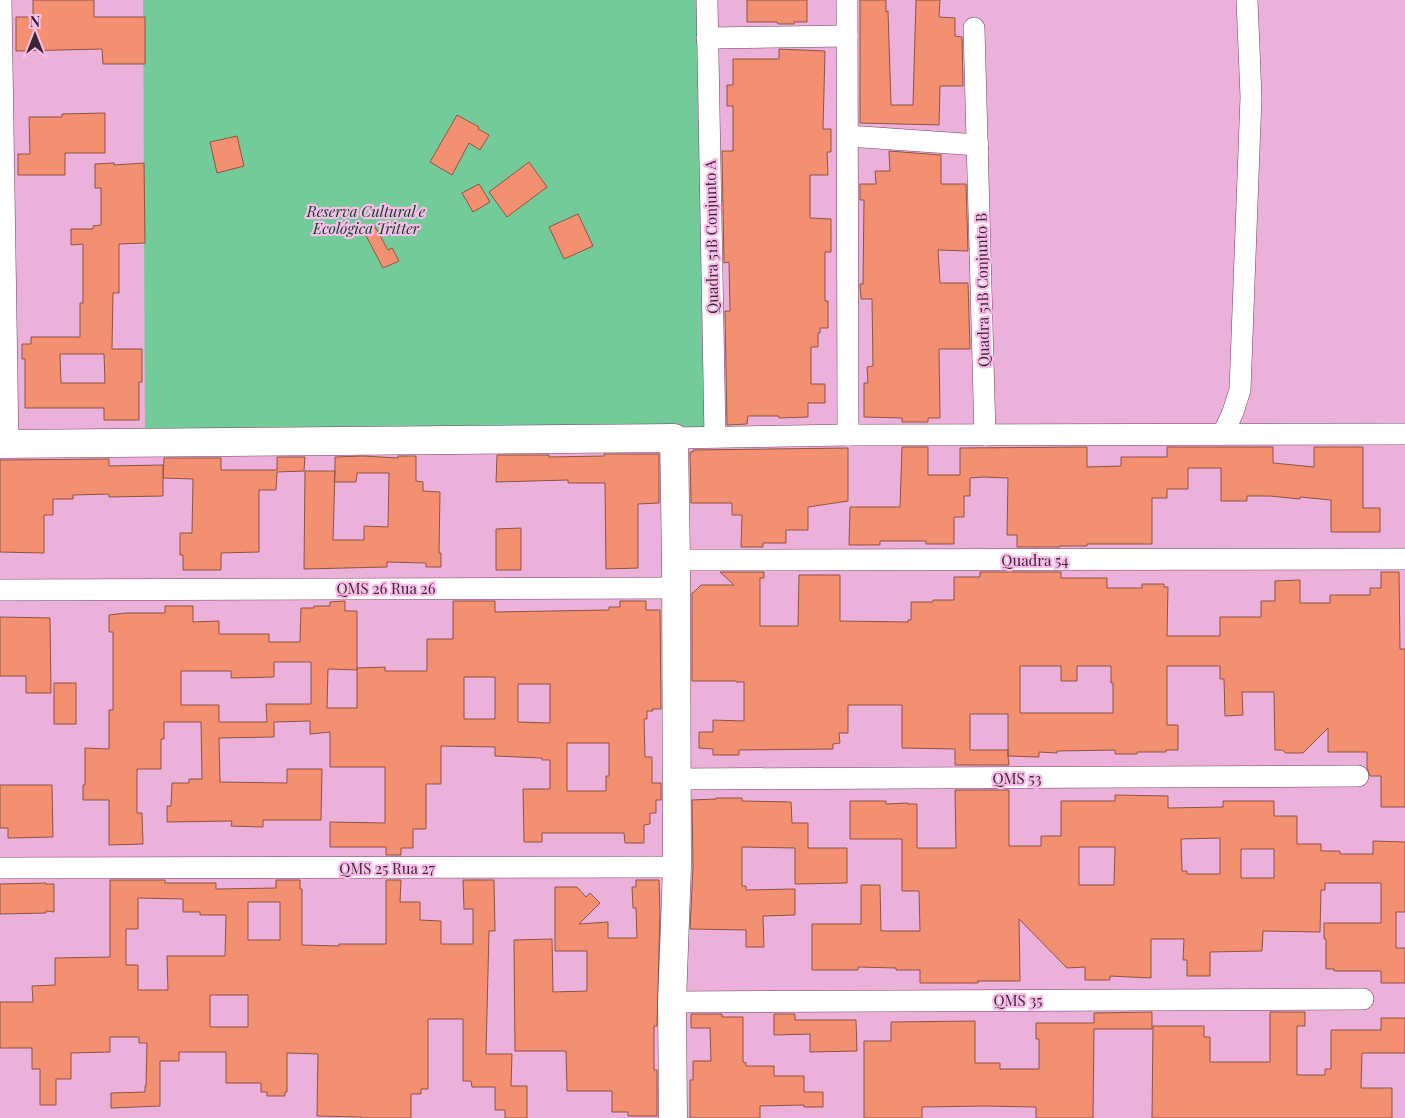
<svg xmlns="http://www.w3.org/2000/svg" width="1405" height="1118" font-family="'Playfair Display',serif">
	<rect width="100%" height="100%" fill="#ecb1da"/>
	<polygon fill="#73cb99" points="143,0 709,0 712,433 145,441"/>
	<g fill="#f39072" stroke="#905341" fill-rule="evenodd">
		<polygon points="33,0 94,0 94,17 145,17 145,64 103,64 102,49 16,51 16,17 33,17"/>
		<polygon points="747,0 807,0 807,22 794,22 794,24 778,24 777,22 747,22"/>
		<polygon points="860,0 886,0 886,12 888,11 891,105 913,105 916,0 940,0 939,17 955,18 955,36 962,37 963,86 940,86 939,125 860,123"/>
		<polygon points="779,49 825,51 823,129 831,129 831,152 827,152 828,175 810,175 810,218 831,219 831,252 825,252 825,301 828,301 828,328 820,328 820,333 818,333 818,347 811,347 811,384 825,384 825,403 808,403 808,417 779,418 779,416 748,416 747,424 727,425 725,311 730,311 729,262 724,263 722,151 733,151 733,106 727,106 727,85 733,85 733,59 779,59"/>
		<polygon points="105,113 105,153 65,153 65,175 18,175 18,154 30,154 29,117 62,117 62,114"/>
		<polygon points="457,115 479,127 478,129 489,135 480,150 469,143 452,175 430,162"/>
		<polygon points="237,136 244,166 217,173 210,142"/>
		<polygon points="889,151 941,155 941,184 966,184 968,251 938,250 940,283 968,283 970,349 939,349 940,418 928,418 928,422 902,422 902,418 864,417 864,383 868,383 867,367 873,366 872,299 861,299 860,284 863,284 864,200 860,200 860,184 876,184 875,171 890,171"/>
		<polygon points="529,162 547,187 507,217 489,192"/>
		<path d="M 114,163 L 114,165 L 144,163 L 145,243 L 119,244 L 119,293 L 113,293 L 112,349 L 142,349 L 142,382 L 139,382 L 139,420 L 104,420 L 104,408 L 25,408 L 25,359 L 22,359 L 22,344 L 31,344 L 31,337 L 80,337 L 80,303 L 83,303 L 83,244 L 71,245 L 71,229 L 93,229 L 93,226 L 101,225 L 101,188 L 95,188 L 95,164 ZM 60,354 L 104,354 L 105,383 L 61,383 Z"/>
		<polygon points="479,184 490,202 473,212 462,193"/>
		<polygon points="578,214 593,246 564,259 549,227"/>
		<polygon points="374,225 388,250 392,248 399,261 383,268 363,230"/>
		<polygon points="902,447 928,447 928,475 960,475 960,448 1087,447 1087,467 1121,466 1121,457 1167,457 1167,447 1273,447 1273,463 1314,467 1314,447 1363,447 1363,508 1380,508 1380,532 1331,532 1331,500 1300,497 1300,499 1270,496 1247,496 1247,501 1221,501 1221,468 1188,468 1188,489 1167,489 1167,498 1152,498 1152,544 1087,544 1087,546 1060,546 1060,547 1017,547 1017,535 1007,535 1008,478 984,477 970,478 970,496 964,496 964,517 954,517 954,544 926,544 926,541 880,541 880,545 849,545 850,507 900,507"/>
		<polygon points="848,448 848,501 808,507 808,530 786,530 786,543 763,543 763,547 741,547 742,515 732,515 732,503 691,503 690,452 693,452 693,450"/>
		<polygon points="604,454 659,454 659,503 638,504 638,568 606,569 605,483 568,483 568,480 496,482 497,455 549,455 549,457 604,456"/>
		<path d="M 363,456 L 398,458 L 398,456 L 416,456 L 416,481 L 423,482 L 423,491 L 440,492 L 439,553 L 441,553 L 441,567 L 426,567 L 426,563 L 387,562 L 387,567 L 304,569 L 305,471 L 335,471 L 335,457 ZM 335,471 L 334,482 L 356,482 L 357,473 L 389,473 L 388,527 L 364,526 L 364,540 L 333,540 Z"/>
		<polygon points="277,457 305,457 304,471 277,472 276,490 259,490 259,552 221,553 221,570 183,570 183,555 180,555 180,533 192,533 193,479 163,478 164,458 221,458 221,470 277,470"/>
		<polygon points="109,459 109,466 163,465 163,496 109,497 109,494 73,495 73,499 53,499 53,515 44,515 44,553 0,552 0,460"/>
		<polygon points="521,528 521,570 496,570 496,529"/>
		<path d="M 720,572 L 764,572 L 764,578 L 760,578 L 760,626 L 798,626 L 799,575 L 840,575 L 840,621 L 908,622 L 908,620 L 911,620 L 911,602 L 933,602 L 933,600 L 954,600 L 954,577 L 980,577 L 980,572 L 1061,572 L 1061,578 L 1107,578 L 1107,588 L 1142,588 L 1142,584 L 1164,584 L 1164,587 L 1168,587 L 1167,636 L 1220,636 L 1220,617 L 1261,617 L 1261,601 L 1275,601 L 1275,581 L 1300,580 L 1300,603 L 1330,603 L 1330,595 L 1370,595 L 1370,588 L 1381,588 L 1381,572 L 1399,572 L 1400,649 L 1405,649 L 1405,807 L 1381,807 L 1381,776 L 1370,776 L 1367,768 L 1367,752 L 1328,752 L 1328,728 L 1303,753 L 1286,753 L 1282,750 L 1275,750 L 1274,692 L 1242,692 L 1243,715 L 1225,716 L 1224,679 L 1220,679 L 1220,666 L 1167,666 L 1167,725 L 1178,725 L 1178,750 L 1166,750 L 1166,752 L 1137,752 L 1137,754 L 1115,754 L 1115,750 L 1057,751 L 1057,753 L 1039,752 L 1039,757 L 1008,756 L 1009,765 L 955,765 L 955,749 L 902,748 L 902,705 L 848,705 L 848,733 L 839,733 L 840,743 L 833,744 L 833,749 L 739,750 L 739,755 L 713,755 L 713,749 L 699,748 L 699,732 L 713,732 L 713,720 L 744,721 L 744,682 L 736,682 L 736,681 L 692,681 L 692,593 L 694,592 L 701,585 L 734,585 ZM 1020,666 L 1061,666 L 1061,681 L 1077,681 L 1077,666 L 1111,666 L 1111,683 L 1113,683 L 1113,713 L 1020,713 ZM 970,714 L 1008,714 L 1008,756 L 1008,750 L 970,750 Z"/>
		<path d="M 345,601 L 345,611 L 357,611 L 357,668 L 385,667 L 385,671 L 427,671 L 427,639 L 453,639 L 453,601 L 495,601 L 495,612 L 609,610 L 609,607 L 620,607 L 620,601 L 646,601 L 646,610 L 660,610 L 661,709 L 652,709 L 653,711 L 647,711 L 647,719 L 644,719 L 645,757 L 652,757 L 652,783 L 661,783 L 661,800 L 656,800 L 656,813 L 650,813 L 650,824 L 644,825 L 644,843 L 625,843 L 624,833 L 542,833 L 542,842 L 524,842 L 523,789 L 550,789 L 550,760 L 542,760 L 542,758 L 495,756 L 495,747 L 441,746 L 441,784 L 426,784 L 426,829 L 413,829 L 413,848 L 401,848 L 401,855 L 386,855 L 386,847 L 330,847 L 330,822 L 385,823 L 385,767 L 330,767 L 330,732 L 310,734 L 310,721 L 274,722 L 274,737 L 219,738 L 220,782 L 287,783 L 287,769 L 322,769 L 321,820 L 263,820 L 263,827 L 231,826 L 232,821 L 167,822 L 167,806 L 171,806 L 172,783 L 189,783 L 189,779 L 202,779 L 201,722 L 164,722 L 164,739 L 161,739 L 161,769 L 137,769 L 137,813 L 142,813 L 143,844 L 109,845 L 109,800 L 83,800 L 83,785 L 85,785 L 85,748 L 109,749 L 109,710 L 113,710 L 113,632 L 109,632 L 109,615 L 125,613 L 165,613 L 165,606 L 193,606 L 193,622 L 219,621 L 219,634 L 269,634 L 269,642 L 300,642 L 301,608 L 314,608 L 314,606 L 330,606 L 330,602 ZM 274,662 L 311,662 L 311,704 L 266,704 L 267,722 L 219,722 L 219,705 L 181,705 L 181,671 L 231,671 L 231,678 L 274,677 ZM 357,668 L 357,708 L 327,708 L 328,669 L 357,670 ZM 464,677 L 495,677 L 495,719 L 464,719 ZM 518,684 L 550,684 L 550,723 L 518,722 ZM 567,743 L 609,743 L 609,776 L 606,776 L 606,791 L 567,791 Z"/>
		<polygon points="0,617 50,618 51,693 26,693 26,676 0,676"/>
		<rect x="54" y="683" width="22" height="41"/>
		<polygon points="0,785 52,785 53,837 8,838 8,828 0,828"/>
		<path d="M 955,790 L 1009,790 L 1009,846 L 1041,846 L 1041,836 L 1061,836 L 1061,801 L 1115,801 L 1115,795 L 1168,796 L 1168,808 L 1223,807 L 1223,801 L 1274,801 L 1274,816 L 1297,816 L 1297,844 L 1321,844 L 1321,851 L 1340,851 L 1340,854 L 1373,854 L 1373,841 L 1405,842 L 1405,912 L 1396,912 L 1396,948 L 1405,948 L 1405,983 L 1381,983 L 1381,971 L 1334,971 L 1334,969 L 1326,969 L 1326,939 L 1324,939 L 1324,923 L 1381,923 L 1381,883 L 1325,883 L 1325,890 L 1321,890 L 1320,932 L 1263,931 L 1262,951 L 1210,952 L 1210,976 L 1187,976 L 1187,960 L 1183,960 L 1184,939 L 1151,939 L 1151,978 L 1110,976 L 1110,980 L 1085,980 L 1085,967 L 1067,968 L 1019,919 L 1020,981 L 978,981 L 978,983 L 920,983 L 920,970 L 896,970 L 896,968 L 858,967 L 858,970 L 812,970 L 812,924 L 861,924 L 861,885 L 880,885 L 881,931 L 920,931 L 919,891 L 902,891 L 902,839 L 850,839 L 850,801 L 886,801 L 886,804 L 908,803 L 908,804 L 917,804 L 917,848 L 956,848 ZM 1220,838 L 1220,874 L 1187,874 L 1187,871 L 1182,871 L 1181,839 ZM 1079,847 L 1115,847 L 1114,885 L 1079,885 ZM 1241,849 L 1274,849 L 1274,878 L 1241,878 Z"/>
		<polygon points="716,798 742,798 742,801 791,802 792,823 808,823 808,848 847,848 847,883 795,884 795,848 742,847 742,886 746,886 746,890 795,889 795,915 763,916 764,947 746,947 746,930 690,929 693,867 692,800 716,799"/>
		<path d="M 110,880 L 165,880 L 165,883 L 216,883 L 216,889 L 276,888 L 276,880 L 300,880 L 300,889 L 302,889 L 302,945 L 339,946 L 339,944 L 386,944 L 386,880 L 401,880 L 400,902 L 420,902 L 420,920 L 441,921 L 441,944 L 473,944 L 473,909 L 464,909 L 463,880 L 494,880 L 495,931 L 489,931 L 486,1054 L 512,1054 L 511,1086 L 527,1086 L 527,1118 L 505,1118 L 505,1110 L 495,1110 L 495,1087 L 472,1087 L 471,1081 L 463,1081 L 463,1019 L 428,1019 L 428,1089 L 421,1089 L 421,1094 L 411,1094 L 411,1118 L 361,1118 L 361,1117 L 317,1116 L 318,1054 L 287,1053 L 287,1092 L 285,1092 L 285,1096 L 267,1096 L 267,1092 L 261,1092 L 261,1083 L 226,1083 L 226,1052 L 179,1052 L 179,1061 L 160,1061 L 160,1106 L 111,1108 L 111,1093 L 145,1092 L 145,1086 L 146,1086 L 147,1043 L 139,1043 L 139,1037 L 110,1037 L 110,1052 L 71,1053 L 71,1079 L 56,1079 L 56,1105 L 40,1105 L 40,1069 L 32,1069 L 32,1048 L 0,1048 L 0,1002 L 33,1002 L 32,986 L 55,985 L 55,958 L 110,957 ZM 138,898 L 183,899 L 183,912 L 200,912 L 200,915 L 226,915 L 225,956 L 167,956 L 168,990 L 138,990 L 138,965 L 126,965 L 126,929 L 138,929 ZM 248,902 L 280,902 L 280,940 L 248,940 ZM 210,995 L 248,995 L 248,1027 L 210,1027 Z"/>
		<polygon points="636,880 659,880 660,913 657,1026 654,1026 654,1070 657,1070 657,1116 628,1116 628,1112 612,1112 612,1091 567,1091 566,1051 515,1051 514,940 552,939 553,992 587,991 587,951 555,951 555,887 577,887 586,897 590,893 600,903 579,924 608,922 608,938 637,938 636,908 633,908 632,887 636,887"/>
		<polygon points="46,883 46,884 54,884 54,912 46,911 46,913 0,914 0,884"/>
		<polygon points="1152,1012 1152,1029 1094,1029 1093,1118 1036,1118 1036,1107 984,1106 922,1107 922,1118 864,1118 864,1041 891,1041 891,1022 975,1021 975,1063 1000,1063 1000,1069 1039,1069 1039,1039 1036,1039 1036,1023 1094,1023 1094,1013"/>
		<polygon points="1270,1012 1305,1012 1305,1026 1297,1026 1297,1075 1325,1075 1325,1069 1331,1069 1331,1030 1381,1030 1381,1018 1405,1018 1405,1053 1362,1053 1361,1088 1392,1088 1392,1118 1152,1118 1153,1026 1204,1026 1204,1037 1210,1037 1210,1062 1270,1062"/>
		<polygon points="691,1014 722,1014 722,1017 743,1017 743,1062 746,1063 746,1066 774,1066 774,1076 804,1076 804,1092 823,1092 823,1107 804,1107 804,1105 760,1106 760,1118 690,1118 690,1080 693,1080 693,1061 711,1061 710,1028 691,1028"/>
		<polygon points="774,1014 795,1014 795,1020 856,1020 857,1051 810,1052 810,1034 774,1035"/>
	</g>
	<g fill="none" stroke-linecap="round" stroke-linejoin="round">
		<defs>
			<g id="street">
				<polyline points="1,0 8,444"/>
				<polyline points="707,0 715,436"/>
				<polyline points="847,0 848,435"/>
				<polyline points="974,28 985,435"/>
				<polyline points="707,38 847,36"/>
				<polyline points="848,136 978,145"/>
				<polyline points="1223,434 1233,412 1240,390 1251,97 1247,0"/>
				<polyline points="674,438 848,435 1405,434"/>
				<polyline points="676,560 1405,559"/>
				<polyline points="0,590 676,588"/>
				<polyline points="677,779 1358,776"/>
				<polyline points="0,868 677,867"/>
				<polyline points="672,1002 1363,999"/>
			</g>
			<polyline id="secondary" points="0,444 674,438 676,560 677,867 672,1002 673,1118"/>
		</defs>
		<use href="#street" stroke="#724065" stroke-width="22"/>
		<use href="#secondary" stroke="#724065" stroke-width="29"/>
		<use href="#street" stroke="#fff" stroke-width="21"/>
		<use href="#secondary" stroke="#fff" stroke-width="28"/>
	</g>
	<g text-anchor="middle" dominant-baseline="central" stroke-width="4.5" stroke-linejoin="round" paint-order="stroke">
		<g font-size="15" font-style="italic" fill="#044227" stroke="#f9bee7">
			<text x="366" y="211">Reserva Cultural e<tspan x="366" dy="17">Ecológica Tritter</tspan></text>
		</g>
		<g font-size="15" fill="#3c2536" stroke="#f9bee7">
			<text transform="translate(711 237) rotate(-91)">Quadra 51B Conjunto A</text>
			<text transform="translate(982 290) rotate(-91)">Quadra 51B Conjunto B</text>
			<text x="1035" y="560">Quadra 54</text>
			<text x="386" y="588">QMS 26 Rua 26</text>
			<text x="1017" y="778">QMS 53</text>
			<text x="387" y="868">QMS 25 Rua 27</text>
			<text x="1018" y="1000">QMS 35</text>
		</g>
	</g>
	<g transform="translate(35 35)" stroke="#f9bee7" stroke-width="4" paint-order="stroke">
	<path d="M0-4L9 19L0 12L-9 19Z" fill="#3c2536"/>
	<text y="-8" font-size="14" font-weight="bold" text-anchor="middle" fill="#3c2536">N</text>
	</g>
</svg>
